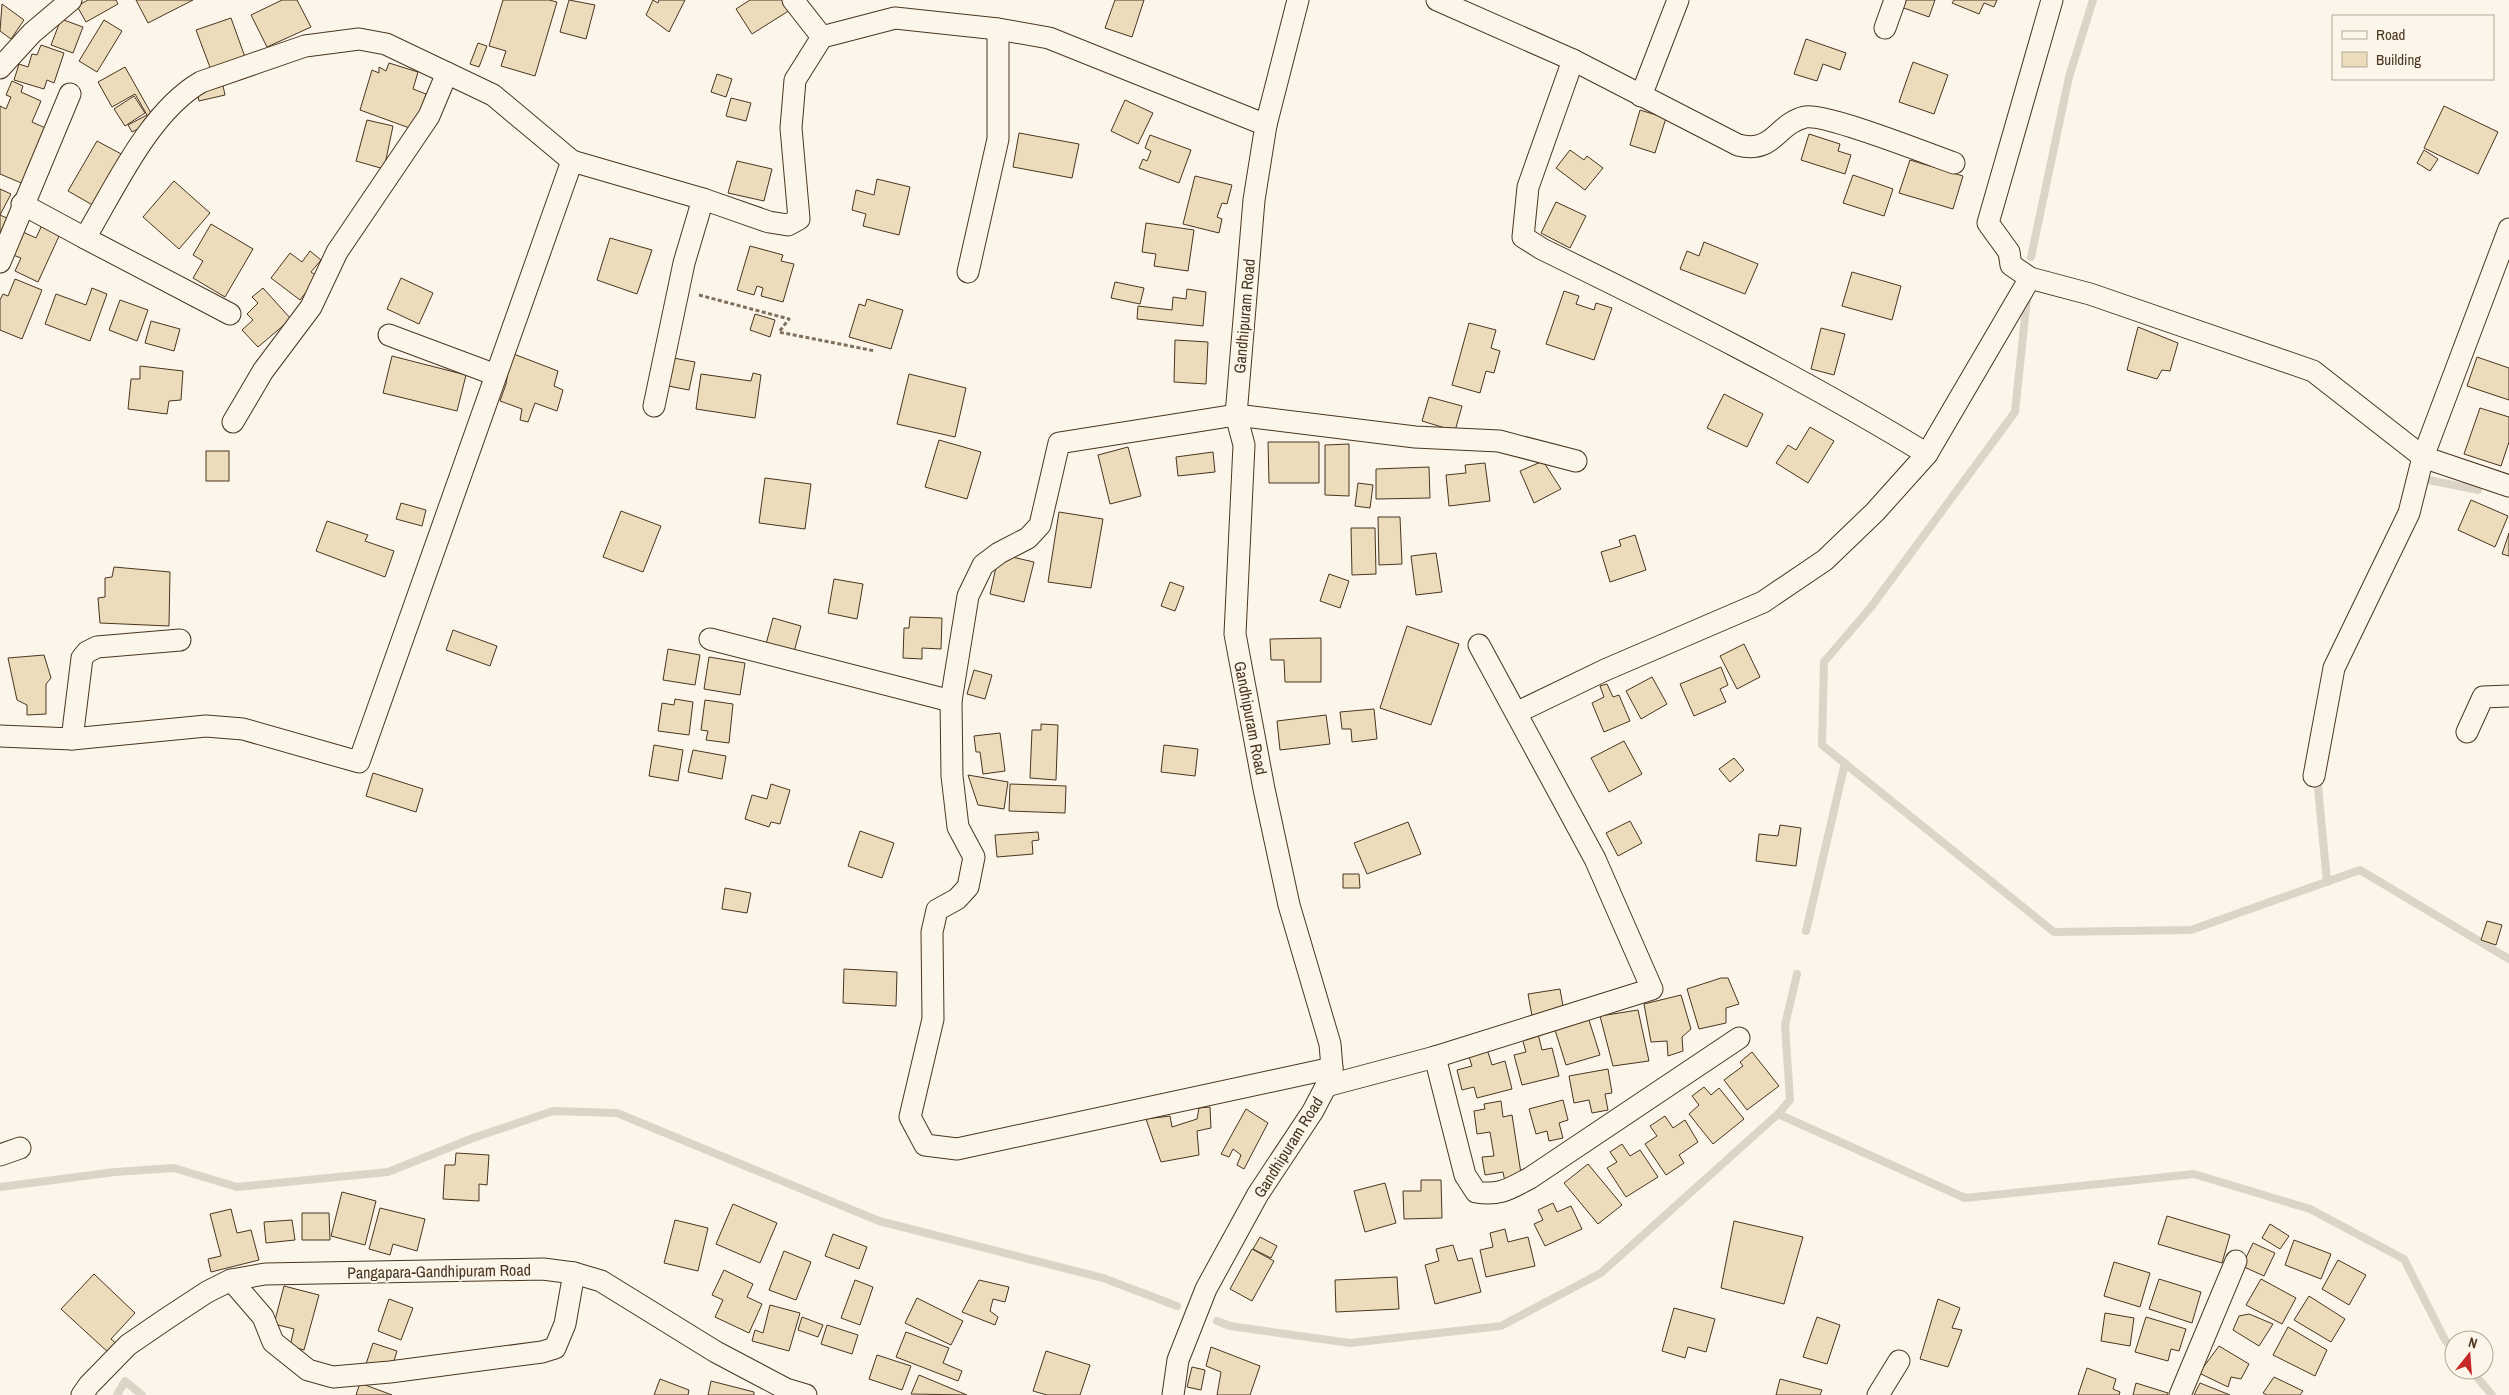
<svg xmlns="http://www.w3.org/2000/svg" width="2509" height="1395" font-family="'Archivo Narrow',sans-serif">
	<rect width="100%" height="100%" fill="#fbf6e9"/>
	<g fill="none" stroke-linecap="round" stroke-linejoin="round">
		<g stroke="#dcd4c6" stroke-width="8">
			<polyline points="2031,257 2069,77 2093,0"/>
			<polyline points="2027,298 2015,412 1871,607 1824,662 1822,745 2054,932 2191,930 2360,870 2509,959"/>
			<polyline points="2423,483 2424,479 2478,490"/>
			<polyline points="2320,777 2318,787 2327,882"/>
			<polyline points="1806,931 1845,763"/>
			<polyline points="1778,1114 1965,1198 2194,1174 2310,1209 2404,1259 2445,1340 2454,1350"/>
			<polyline points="0,1187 115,1172 174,1168 237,1187 388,1172 473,1138 553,1111 617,1113 879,1221 1103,1278 1177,1306"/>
			<polyline points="1217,1321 1230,1326 1350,1343 1501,1326 1601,1273 1778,1114 1790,1100 1785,1025 1797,974"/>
			<polyline points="2471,1370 2492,1395"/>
			<polyline points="117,1395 125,1381 142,1395"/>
		</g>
	</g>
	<g fill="#ecdcbc" stroke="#4a3520">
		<polygon points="88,0 116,0 118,4 86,22 77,6"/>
		<polygon points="136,0 193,0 148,23"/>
		<polygon points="282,0 297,0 311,27 267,47 251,15"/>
		<polygon points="503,0 549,0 557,2 535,76 501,66 506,51 489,46"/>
		<polygon points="569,0 595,5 586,39 560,32"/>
		<polygon points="653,0 658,3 659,0 685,0 669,32 646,15"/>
		<polygon points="750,0 783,0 790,10 752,34 736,9"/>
		<polygon points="1115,0 1144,0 1132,37 1105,28"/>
		<polygon points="1903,0 1935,0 1929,17 1901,7"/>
		<polygon points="1954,0 1997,0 1994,7 1984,3 1979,14 1952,3"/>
		<polygon points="2,4 24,20 11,39 0,31"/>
		<polygon points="231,18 245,57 211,70 196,30"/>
		<polygon points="61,19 83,27 73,53 51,45"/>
		<polygon points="104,20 122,31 97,72 79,61"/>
		<polygon points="1806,39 1846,53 1840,70 1823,64 1817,81 1794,74"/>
		<polygon points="478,43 487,46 479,67 470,64"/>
		<polygon points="41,45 64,53 54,83 47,80 44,89 14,80 19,64 28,67 32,54 37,55"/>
		<polygon points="1913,62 1948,75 1934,114 1899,102"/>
		<polygon points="389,63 418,72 413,89 426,94 415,130 360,110 372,70 379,73 379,67 386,71"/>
		<polygon points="125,67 155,120 132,132 128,125 147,115 135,94 112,107 98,82"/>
		<polygon points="717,74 732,79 726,97 711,92"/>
		<polygon points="12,81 23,86 21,92 41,101 32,122 50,130 26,185 0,174 0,106 6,109 11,97 6,95"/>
		<polygon points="222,81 225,95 199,101 196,87"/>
		<polygon points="134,96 145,113 125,126 114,109"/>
		<polygon points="731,98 751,103 746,121 726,116"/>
		<polygon points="1125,100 1153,113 1138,144 1111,131"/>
		<polygon points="2444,106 2498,132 2478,174 2424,148"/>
		<polygon points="1640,110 1666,118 1655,153 1630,145"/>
		<polygon points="367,120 393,126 384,169 356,161"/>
		<polygon points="1019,133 1079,144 1072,178 1013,167"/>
		<polygon points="1809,134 1840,144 1838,151 1851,155 1845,174 1801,160"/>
		<polygon points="1150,135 1191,150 1179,183 1139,168 1143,159 1147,161 1151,151 1145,148"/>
		<polygon points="97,141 125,156 96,207 68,191"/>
		<polygon points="1570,150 1584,160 1587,156 1603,168 1585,190 1556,168"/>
		<polygon points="2424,150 2438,159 2430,171 2417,163"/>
		<polygon points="1910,160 1963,176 1953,209 1899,193"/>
		<polygon points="737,161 772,169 764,201 728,193"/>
		<polygon points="1853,175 1893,189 1884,216 1843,203"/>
		<polygon points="1195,176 1232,185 1227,204 1222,203 1217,217 1222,219 1219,233 1183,224"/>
		<polygon points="877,179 910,187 899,235 863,226 866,214 852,210 856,190 874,195"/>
		<polygon points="174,181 210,213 179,249 143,217"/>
		<polygon points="0,189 11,194 0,215 9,219 0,238"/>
		<polygon points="1556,202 1586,216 1570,248 1541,233"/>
		<polygon points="1146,223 1194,230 1188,271 1154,266 1156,254 1142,252"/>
		<polygon points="211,224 253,249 225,297 193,278 203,261 193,255"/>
		<polygon points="42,225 60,234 38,282 15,271 21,258 13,255 23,232 36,238"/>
		<polygon points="610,238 652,250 637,294 597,280"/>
		<polygon points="1704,242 1758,264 1745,294 1680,269 1687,251 1699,256"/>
		<polygon points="750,246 783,255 781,261 794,264 783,302 761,296 763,288 757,286 754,295 737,290"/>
		<polygon points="310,251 321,260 311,272 318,277 300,300 271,278 290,253 302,262"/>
		<polygon points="1852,272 1901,286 1892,320 1842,306"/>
		<polygon points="401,278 433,293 419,324 387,309"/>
		<polygon points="15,279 42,290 22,339 0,330 0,300 3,294 8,296"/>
		<polygon points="1115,282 1144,288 1140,304 1111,298"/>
		<polygon points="92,288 107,294 90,341 45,324 56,294 86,305"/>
		<polygon points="263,288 291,319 258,347 242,330 253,320 247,314 258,303 252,297"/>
		<polygon points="1187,289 1206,292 1203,326 1137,319 1138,306 1172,310 1173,297 1186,299"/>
		<polygon points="1564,291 1579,296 1576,304 1594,310 1596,303 1612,308 1594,360 1546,344"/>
		<polygon points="867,299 903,310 891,349 849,337 859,304 865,306"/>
		<polygon points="120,300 148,310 137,341 109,330"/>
		<polygon points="755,314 775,320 770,337 750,330"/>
		<polygon points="151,321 180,329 174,351 145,343"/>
		<polygon points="1469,323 1496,330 1491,348 1500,351 1494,373 1486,371 1480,393 1452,385"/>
		<polygon points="2138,327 2178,343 2170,371 2162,370 2157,379 2127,370"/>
		<polygon points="1821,328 1845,334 1834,375 1811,369"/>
		<polygon points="1175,340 1208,342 1206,384 1174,382"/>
		<polygon points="511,353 558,371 554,386 563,390 557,411 535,403 528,422 520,420 522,409 500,401 506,384"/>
		<polygon points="392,356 466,375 457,411 383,393"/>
		<polygon points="668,357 695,362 689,390 663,385"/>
		<polygon points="2477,357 2509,368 2509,400 2467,386"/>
		<polygon points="140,366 183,371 181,400 169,401 167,414 128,409 131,379 140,379"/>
		<polygon points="753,373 761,375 755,418 696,409 701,374 751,381"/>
		<polygon points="909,374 966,388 955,437 897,424"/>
		<polygon points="1724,394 1763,414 1747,447 1707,428"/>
		<polygon points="1429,397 1462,406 1455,431 1422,421"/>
		<polygon points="2480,408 2509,417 2509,442 2501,466 2464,454"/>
		<polygon points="1810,427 1834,441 1808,483 1776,463 1788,445 1796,450"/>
		<polygon points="939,440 981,452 967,499 925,487"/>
		<polygon points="1268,442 1319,442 1319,483 1269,483"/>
		<polygon points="1349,444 1349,496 1325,495 1325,445"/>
		<polygon points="1128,447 1141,496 1110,504 1098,455"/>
		<rect x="206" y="451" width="23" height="30"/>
		<polygon points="1213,452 1215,472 1178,476 1176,457"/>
		<polygon points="1543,461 1561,489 1534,503 1520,471"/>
		<polygon points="1485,463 1490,501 1449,506 1446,475 1466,473 1465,465"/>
		<polygon points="1429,467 1430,498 1376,499 1376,469"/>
		<polygon points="765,478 811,484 805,529 759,523"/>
		<polygon points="1358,483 1373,485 1370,508 1355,506"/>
		<polygon points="2471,500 2508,516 2495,547 2458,530"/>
		<polygon points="401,503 426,510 422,526 396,519"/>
		<polygon points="621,511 661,526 643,572 603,557"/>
		<polygon points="1059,512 1103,519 1091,588 1048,582"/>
		<polygon points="1378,517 1400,517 1402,564 1379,565"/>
		<polygon points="327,521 368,535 365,541 394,551 385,577 316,551"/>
		<polygon points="1351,528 1375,528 1376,574 1352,575"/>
		<polygon points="2509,533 2509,556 2502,554"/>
		<polygon points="1635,535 1646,570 1610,582 1601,552 1621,546 1619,540"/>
		<polygon points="1436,553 1442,592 1416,595 1411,556"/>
		<polygon points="999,554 1034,562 1024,602 990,594"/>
		<polygon points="114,567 170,572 169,626 100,623 98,598 105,597 105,578 112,577"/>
		<polygon points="1329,574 1349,581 1340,608 1320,601"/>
		<polygon points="834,579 863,584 857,619 828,613"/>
		<polygon points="1170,582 1184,587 1175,611 1161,606"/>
		<polygon points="910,617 942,618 941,649 922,648 922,659 903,658 904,628 909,628"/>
		<polygon points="773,618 801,626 794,652 766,644"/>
		<polygon points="1407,626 1459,644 1431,725 1380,708"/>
		<polygon points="453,630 497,646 490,666 446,650"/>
		<polygon points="1321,638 1321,682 1285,682 1284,660 1271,660 1270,639"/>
		<polygon points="1744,644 1760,677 1737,689 1720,656"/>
		<polygon points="668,649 700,655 695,685 663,680"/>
		<polygon points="44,655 51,678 46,684 46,714 27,715 27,705 17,700 8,658"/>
		<polygon points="709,657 745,663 740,695 704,689"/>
		<polygon points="1721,667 1728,685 1720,689 1726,702 1694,716 1680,684"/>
		<polygon points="974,670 992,675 985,699 967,694"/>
		<polygon points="1652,677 1667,704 1641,719 1626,691"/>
		<polygon points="1607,684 1613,697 1619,695 1630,721 1604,732 1592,703 1604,697 1600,686"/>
		<polygon points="675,699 693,702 689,735 658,731 662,703 674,705"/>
		<polygon points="705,700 733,704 729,743 706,740 708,731 701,730"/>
		<polygon points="1374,709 1377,739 1352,742 1351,729 1342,729 1340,712"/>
		<polygon points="1326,715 1330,744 1280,750 1277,721"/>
		<polygon points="1041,724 1058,725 1056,780 1030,778 1032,730 1041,730"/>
		<polygon points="1000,733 1005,771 983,774 980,752 976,752 974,736"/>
		<polygon points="1624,741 1642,774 1609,792 1591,758"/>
		<polygon points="654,745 683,750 678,781 649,776"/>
		<polygon points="1164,745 1198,749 1195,776 1161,772"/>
		<polygon points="693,750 726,756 722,779 688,772"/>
		<polygon points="1734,758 1744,770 1730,782 1719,769"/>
		<polygon points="373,773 423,789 416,812 366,796"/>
		<polygon points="968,775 1008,782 1004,809 978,805"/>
		<polygon points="771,784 790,790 780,824 771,822 769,827 745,819 752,795 767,799"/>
		<polygon points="1010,784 1066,786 1065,813 1009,811"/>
		<polygon points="1630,821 1642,843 1618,856 1606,833"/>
		<polygon points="1408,822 1421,854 1367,874 1354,843"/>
		<polygon points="1780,825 1801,828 1796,866 1756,861 1759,834 1778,836"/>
		<polygon points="860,831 894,843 882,878 848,866"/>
		<polygon points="1038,832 1039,840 1032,841 1033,854 997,857 995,835"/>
		<polygon points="1343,874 1359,874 1360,888 1343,888"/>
		<polygon points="725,888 751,893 747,913 722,909"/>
		<polygon points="2487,921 2502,925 2496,945 2481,940"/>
		<polygon points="844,969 897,972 896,1006 843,1003"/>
		<polygon points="1721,978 1728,978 1739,1004 1726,1008 1726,1023 1699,1029 1687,989"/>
		<polygon points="1560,989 1564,1012 1532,1016 1528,994"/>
		<polygon points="1681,995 1691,1029 1682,1037 1683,1051 1668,1056 1667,1041 1651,1042 1644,1004"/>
		<polygon points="1638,1010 1649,1061 1613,1066 1600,1016"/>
		<polygon points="1588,1017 1600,1055 1566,1065 1554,1027"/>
		<polygon points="1538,1034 1542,1050 1552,1048 1559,1076 1522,1085 1514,1055 1526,1052 1522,1038"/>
		<polygon points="1487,1049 1492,1065 1505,1061 1512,1089 1477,1098 1474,1087 1462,1090 1457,1070 1472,1066 1468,1054"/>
		<polygon points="1752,1052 1779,1086 1747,1110 1724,1080 1743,1066 1740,1062"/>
		<polygon points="1608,1069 1612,1093 1605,1094 1608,1110 1592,1113 1589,1100 1574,1103 1569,1076"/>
		<polygon points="1704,1087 1711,1095 1719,1088 1744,1119 1713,1144 1689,1114 1699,1105 1692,1096"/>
		<polygon points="1563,1100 1568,1120 1559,1123 1563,1138 1549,1141 1547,1131 1536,1134 1529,1109"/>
		<polygon points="1501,1101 1503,1117 1512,1115 1522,1180 1505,1182 1503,1172 1485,1175 1482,1157 1494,1156 1490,1132 1477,1134 1474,1111 1485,1109 1484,1104"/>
		<polygon points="1210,1107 1211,1128 1197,1131 1199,1155 1161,1162 1146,1119 1170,1116 1172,1127 1197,1119 1199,1108"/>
		<polygon points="1246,1109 1268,1123 1244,1169 1237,1165 1241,1155 1233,1149 1229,1157 1221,1154"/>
		<polygon points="1665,1116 1673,1128 1685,1120 1698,1142 1679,1155 1684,1163 1666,1175 1645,1144 1657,1136 1650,1126"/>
		<polygon points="1622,1144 1630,1156 1640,1150 1658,1177 1626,1197 1607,1168 1617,1162 1610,1152"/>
		<polygon points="456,1153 489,1155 487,1185 479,1184 479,1201 443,1199 445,1165 455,1165"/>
		<polygon points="1588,1164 1622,1205 1598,1224 1564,1183"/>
		<polygon points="1421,1180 1441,1180 1442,1218 1404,1219 1403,1191 1421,1191"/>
		<polygon points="1385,1183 1396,1223 1365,1232 1354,1191"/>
		<polygon points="342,1192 376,1201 365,1245 331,1236"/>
		<polygon points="1553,1203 1557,1212 1571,1206 1582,1229 1545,1246 1534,1224 1543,1220 1538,1210"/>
		<polygon points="733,1204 777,1223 760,1263 716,1244"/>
		<polygon points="380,1208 425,1219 417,1251 393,1244 390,1255 369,1249"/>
		<polygon points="231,1209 237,1233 251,1230 259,1260 211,1272 208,1259 221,1256 210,1214"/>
		<polygon points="302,1213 329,1213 330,1240 302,1240"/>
		<polygon points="2167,1216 2230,1235 2222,1263 2158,1244"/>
		<polygon points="292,1220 295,1240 266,1243 264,1222"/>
		<polygon points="675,1220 708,1228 698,1271 664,1263"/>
		<polygon points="1734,1221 1803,1237 1784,1304 1721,1288"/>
		<polygon points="2270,1224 2289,1236 2280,1249 2262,1238"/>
		<polygon points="1505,1229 1508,1242 1528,1237 1535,1266 1486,1277 1480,1250 1493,1247 1490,1233"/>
		<polygon points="833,1234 867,1247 859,1269 825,1256"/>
		<polygon points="1260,1237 1277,1246 1271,1258 1253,1249"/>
		<polygon points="2294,1240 2331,1254 2321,1279 2285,1265"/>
		<polygon points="2253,1243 2275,1253 2264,1276 2242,1266"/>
		<polygon points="1453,1245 1458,1261 1472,1258 1481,1292 1435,1304 1425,1265 1439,1261 1436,1249"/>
		<polygon points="1252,1249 1274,1261 1252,1301 1230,1289"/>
		<polygon points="784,1251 811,1262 796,1300 769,1290"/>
		<polygon points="2338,1260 2366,1275 2349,1305 2322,1289"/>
		<polygon points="2114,1262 2150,1273 2140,1307 2104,1296"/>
		<polygon points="724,1270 753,1284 747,1297 762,1304 749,1333 715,1317 723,1300 712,1295"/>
		<polygon points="94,1274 135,1313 111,1339 119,1346 111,1355 61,1309"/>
		<polygon points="1397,1277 1399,1309 1336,1312 1335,1280"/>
		<polygon points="2159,1279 2201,1292 2192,1323 2149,1309"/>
		<polygon points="2261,1279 2296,1298 2282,1324 2246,1305"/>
		<polygon points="855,1280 873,1287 860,1325 841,1318"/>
		<polygon points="979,1280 1009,1287 1005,1302 993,1299 990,1311 998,1317 995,1325 962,1312"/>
		<polygon points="284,1286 319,1295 304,1350 290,1346 294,1329 274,1324"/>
		<polygon points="2309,1296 2345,1319 2331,1342 2294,1320"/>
		<polygon points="917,1298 963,1321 951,1345 905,1323"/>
		<polygon points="389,1299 413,1308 401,1340 378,1331"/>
		<polygon points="1938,1299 1960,1308 1952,1328 1962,1330 1948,1367 1920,1359"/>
		<polygon points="770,1305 800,1313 789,1351 752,1341 755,1330 763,1333"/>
		<polygon points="1674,1308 1715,1319 1706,1352 1688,1347 1685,1358 1662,1351"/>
		<polygon points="2105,1313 2134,1318 2130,1346 2101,1341"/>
		<polygon points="2249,1314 2273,1324 2259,1346 2233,1330 2239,1316"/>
		<polygon points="802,1317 823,1325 818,1337 798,1330"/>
		<polygon points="1817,1317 1840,1325 1827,1364 1803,1357"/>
		<polygon points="2146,1317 2186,1329 2179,1351 2171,1349 2168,1361 2135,1352"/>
		<polygon points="827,1325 858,1335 852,1354 821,1344"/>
		<polygon points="2288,1327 2327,1350 2315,1376 2273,1355"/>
		<polygon points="906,1332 949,1348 943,1363 962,1371 958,1381 896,1357"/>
		<polygon points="373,1343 397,1351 388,1380 363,1373"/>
		<polygon points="2219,1346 2249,1364 2241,1379 2231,1377 2228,1387 2199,1373"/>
		<polygon points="1211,1347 1260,1366 1250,1395 1217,1395 1221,1372 1206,1366"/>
		<polygon points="1046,1351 1090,1365 1080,1395 1047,1395 1033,1391"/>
		<polygon points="877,1355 911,1366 902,1390 869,1379"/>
		<polygon points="1192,1367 1205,1370 1201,1390 1187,1387"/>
		<polygon points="2087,1368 2116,1379 2113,1389 2120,1392 2119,1395 2078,1395"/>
		<polygon points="919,1375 967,1395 911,1394"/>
		<polygon points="2274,1377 2303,1391 2300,1395 2267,1395 2263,1393"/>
		<polygon points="660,1379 689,1390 688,1395 654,1395"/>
		<polygon points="1780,1379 1822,1390 1820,1395 1776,1395"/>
		<polygon points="711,1381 754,1392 754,1395 708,1395"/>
		<polygon points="360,1383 392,1395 356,1395"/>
		<polygon points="2136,1383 2168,1393 2167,1395 2133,1395"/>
		<polygon points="2200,1383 2230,1395 2194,1395"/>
	</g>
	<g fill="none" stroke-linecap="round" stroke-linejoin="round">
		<defs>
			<g id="street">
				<polyline points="793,0 822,37"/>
				<path d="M 1437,0 L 1573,60 L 1528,187 L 1523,237 L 1542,249 C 1673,313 1803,378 1927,454 L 2030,278 L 2090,294 L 2313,371 L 2423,457 L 2509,486"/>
				<polyline points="1885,28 1895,0"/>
				<path d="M 1573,60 L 1738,145 C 1774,154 1776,124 1805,117 C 1826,113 1928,154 1954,163"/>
				<polyline points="0,68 32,33 71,0"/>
				<polyline points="1641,96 1678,0"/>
				<polyline points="22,204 85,238"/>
				<polyline points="0,262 70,94"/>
				<polyline points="968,272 998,139 998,29"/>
				<polyline points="2030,278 2011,265 2009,252 1988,223 2052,0"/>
				<path d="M 230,314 L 85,238 C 115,188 149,112 201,82 L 305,46 L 359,39 L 386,44 L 493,95 L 572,161"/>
				<polyline points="389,335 496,375"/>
				<polyline points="654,406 684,263 703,199"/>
				<polyline points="233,422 263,371 311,307 337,252 429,116 447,73"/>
				<polyline points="710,639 951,701 952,776 958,827 974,857 968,887 957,899 937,910 932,932 933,1019 910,1117 925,1145 957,1149 1332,1068"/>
				<polyline points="951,701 968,596 983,565 999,553 1028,538 1040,525 1059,443 1236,415 1415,437 1499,441 1576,461"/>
				<polyline points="1518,712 1605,670 1763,602 1825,560 1875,512 1927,454"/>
				<polyline points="2467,732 2483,697 2509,696"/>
				<polyline points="0,736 72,739 206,726 243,729 359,762 572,161 703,199 769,222 788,225 799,219 791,128 795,80 822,37 895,18 998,29 1049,38 1266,125"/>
				<polyline points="72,739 82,658 87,652 97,647 180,640"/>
				<polyline points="2314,776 2334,668 2409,513 2423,457 2509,229"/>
				<path d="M 1435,1057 L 1465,1175 L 1476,1192 C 1500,1196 1509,1189 1530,1178 L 1739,1038"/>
				<polyline points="1326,1086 1435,1057 1652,989 1595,859 1479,645"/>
				<polyline points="0,1155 20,1148"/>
				<polyline points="231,1280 263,1317 273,1342 308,1370 333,1377 390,1372 542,1352 555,1348 565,1324 574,1273"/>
				<polyline points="82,1395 89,1385 128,1345 166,1319 207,1292 231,1280 265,1274 543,1269 574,1273 601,1281 716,1352 786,1389 806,1395"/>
				<polyline points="1173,1395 1178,1360 1206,1289 1258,1194 1313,1111 1326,1086 1332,1068 1330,1044 1289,905 1264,789 1235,634 1244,445 1236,415 1254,200 1266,125 1298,0"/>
				<polyline points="1878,1395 1899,1361"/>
				<polyline points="2180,1395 2236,1261"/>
			</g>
		</defs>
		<use href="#street" stroke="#4a3520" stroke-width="23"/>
		<polyline stroke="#7f6f5c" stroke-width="3" stroke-dasharray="4 2.5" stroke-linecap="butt" points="699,295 789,319 779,332 875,351"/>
		<use href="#street" stroke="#fbf6e9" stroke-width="21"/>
	</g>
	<g text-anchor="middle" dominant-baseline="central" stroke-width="4" stroke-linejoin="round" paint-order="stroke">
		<g font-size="16" fill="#4a3520" stroke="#fbf6e9">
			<text transform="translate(1244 316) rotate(-85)">Gandhipuram Road</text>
			<text transform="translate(1251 718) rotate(79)">Gandhipuram Road</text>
			<text transform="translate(1288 1147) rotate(-58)">Gandhipuram Road</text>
			<text transform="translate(439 1271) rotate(-1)">Pangapara-Gandhipuram Road</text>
		</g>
	</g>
	<rect x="2332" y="15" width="162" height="65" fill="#fbf6e9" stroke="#b4a999"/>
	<rect x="2342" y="31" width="25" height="8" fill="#fbf6e9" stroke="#b4a999"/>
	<text x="2376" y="40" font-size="15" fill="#4a3520">Road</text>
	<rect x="2342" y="52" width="25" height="15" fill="#ecdcbc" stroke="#b4a999"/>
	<text x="2376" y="65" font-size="15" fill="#4a3520">Building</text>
	<g transform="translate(2469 1355) rotate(17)"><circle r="24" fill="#fbf6e9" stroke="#b4a999"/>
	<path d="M0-4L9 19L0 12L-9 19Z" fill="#c62828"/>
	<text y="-8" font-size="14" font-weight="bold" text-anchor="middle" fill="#4a3520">N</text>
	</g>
</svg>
